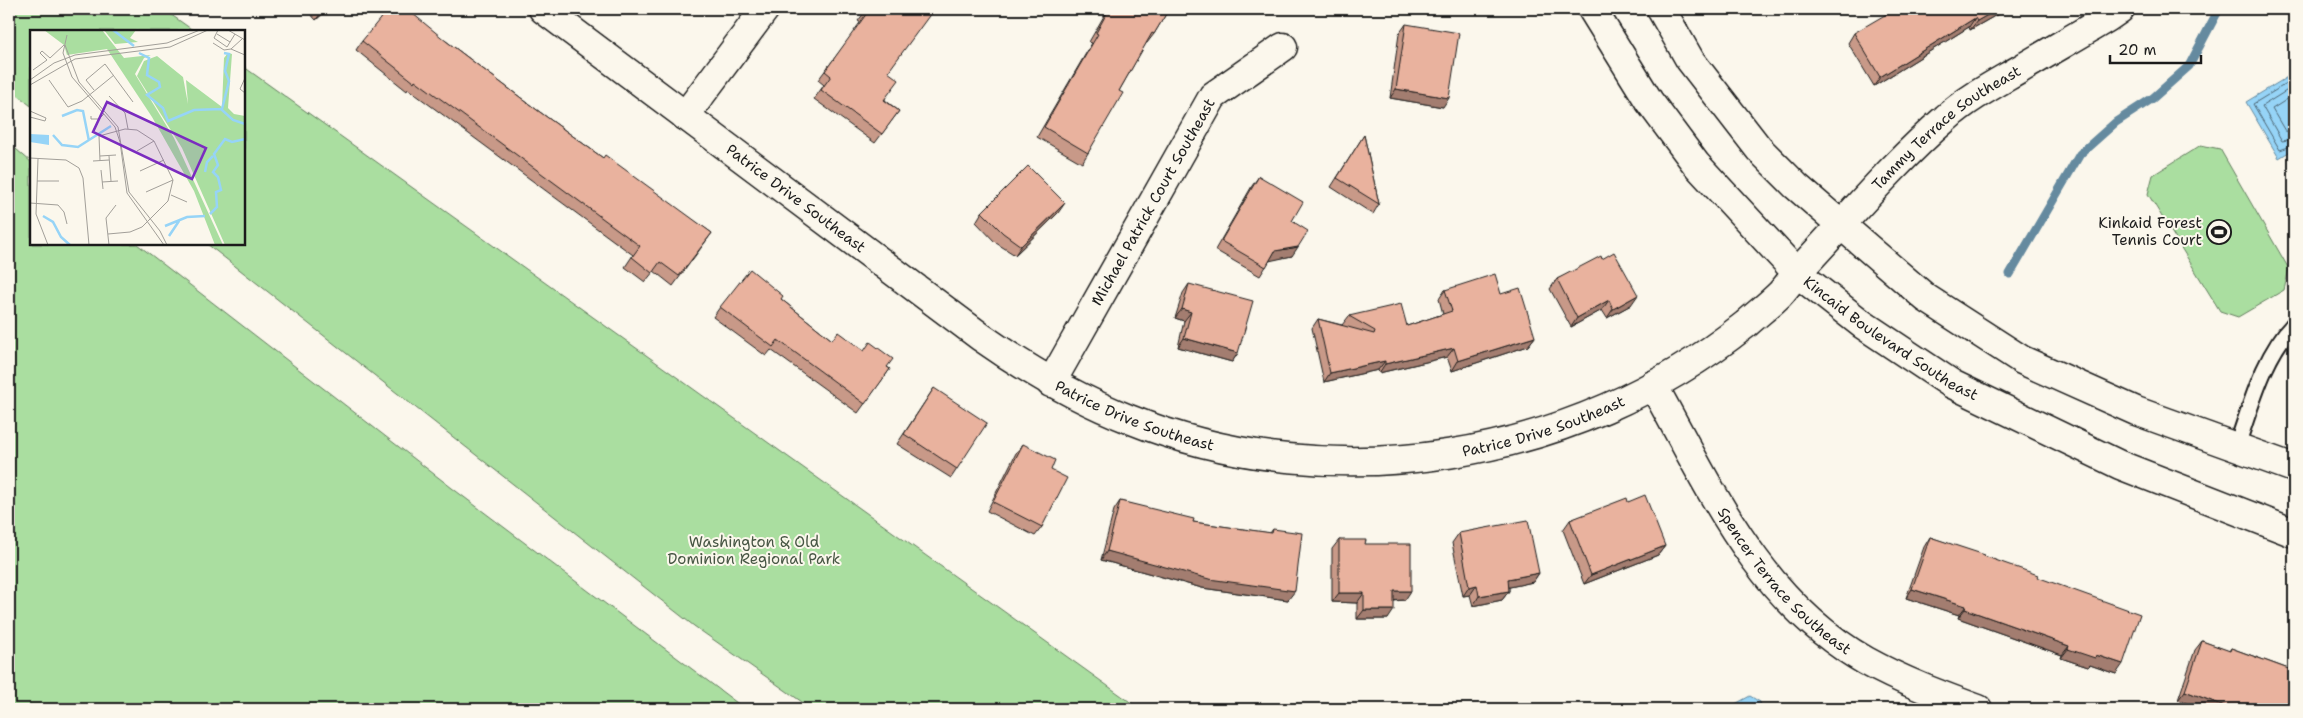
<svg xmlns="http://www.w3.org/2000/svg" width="2303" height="718" font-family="'Shantell Sans',sans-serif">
	<rect width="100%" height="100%" fill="#fbf7ec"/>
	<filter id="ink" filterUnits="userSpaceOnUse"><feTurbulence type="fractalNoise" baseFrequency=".02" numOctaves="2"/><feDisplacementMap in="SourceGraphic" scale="10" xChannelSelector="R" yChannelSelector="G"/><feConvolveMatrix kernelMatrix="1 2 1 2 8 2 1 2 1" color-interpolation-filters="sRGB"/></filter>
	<g filter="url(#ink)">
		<g fill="#aadea0" stroke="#637d5e">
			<polygon points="9,9 163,9 194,31 31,31 31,106 9,88"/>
			<polygon points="244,67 1140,709 812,709 694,626 207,244 244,244"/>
			<polygon points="9,143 31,162 31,244 137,244 452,488 745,709 9,709"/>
			<polygon points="2201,145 2220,149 2289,269 2284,290 2238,317 2220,311 2148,194 2153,175"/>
		</g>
		<g fill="#96d4f7" stroke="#658a9f">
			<polygon points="2294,73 2294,149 2279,158 2246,102"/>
			<polygon points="1750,696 1760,702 1762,709 1726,709"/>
		</g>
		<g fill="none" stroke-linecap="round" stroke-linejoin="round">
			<g stroke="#4d6674" stroke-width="1">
				<polyline points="2294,79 2253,104 2280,150 2294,145"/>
				<polyline points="2294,86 2262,106 2282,141 2294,139"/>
				<polyline points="2294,95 2272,109 2285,131 2294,132"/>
			</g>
			<polyline stroke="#658a9f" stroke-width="9" points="2010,274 2080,154 2116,122 2153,98 2189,66 2219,9"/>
			<defs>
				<path id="lane" d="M 2236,448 C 2251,406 2263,356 2294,324"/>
				<g id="street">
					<path id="s1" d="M 543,9 L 981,337 C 1028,370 1075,398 1129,419 C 1333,501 1575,461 1746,324 C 1757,314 1770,304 1780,294 C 1789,284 1796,273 1805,264 C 1851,215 1895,162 1946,118 C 1967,99 1993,85 2017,71 C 2047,53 2077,36 2107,18 L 2120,9"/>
					<polyline points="685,116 765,9"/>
					<path id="s2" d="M 1051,383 L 1213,96 L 1283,47"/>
					<path id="s3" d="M 1653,385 C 1711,489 1758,600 1866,661 C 1902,681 1940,695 1978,709"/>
				</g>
				<g id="secondary">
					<path id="s4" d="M 1592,9 L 1649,101 L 1696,164 L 1797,273 L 1862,324 L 1952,384 L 2120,465 L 2294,533"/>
					<polyline points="1661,9 1690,60 1759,149 1796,186 1926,298 2022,360 2136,411 2294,468"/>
				</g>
			</defs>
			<use href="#lane" stroke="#1c1c1c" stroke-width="19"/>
			<use href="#street" stroke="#1c1c1c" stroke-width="31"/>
			<use href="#secondary" stroke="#1c1c1c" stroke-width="31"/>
			<use href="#lane" stroke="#fbf7ec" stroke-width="15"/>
			<use href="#street" stroke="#fbf7ec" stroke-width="28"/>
			<use href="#secondary" stroke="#fbf7ec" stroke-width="28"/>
		</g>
		<g fill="#c89988" stroke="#1c1c1c">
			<polygon points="306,9 328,9 316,20"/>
			<polygon points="867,9 888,72 885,100 899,111 875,143 814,99 824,85 818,80 861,23 858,21"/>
			<polygon points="1108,9 1169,9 1154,34 1147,43 1146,43 1119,91 1088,153 1082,163 1037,137 1092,43 1089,42"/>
			<polygon points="2007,9 1970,30 1969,27 1874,86 1848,43 1854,33"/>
			<polygon points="1406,24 1443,107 1390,98 1399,34"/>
			<polygon points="362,41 446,41 533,107 603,158 712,233 673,286 654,271 645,282 625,267 633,255 408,89 407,91 356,50"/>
			<polygon points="1364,135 1379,204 1373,214 1331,187"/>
			<polygon points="1259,176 1292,221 1292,256 1270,260 1260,276 1215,250 1252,186"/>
			<polygon points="982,212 1058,213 1015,255 996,243 976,222"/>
			<polygon points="1602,259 1631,305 1607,318 1602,310 1571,327 1550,289 1557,279"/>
			<polygon points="1189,284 1238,353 1232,362 1178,347 1184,321 1175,318 1183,293"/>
			<polygon points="1445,290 1501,294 1535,337 1528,346 1452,371 1447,357 1379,373 1378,370 1324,382 1312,328 1318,319 1342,325 1349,316 1407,326 1443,314 1439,299"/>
			<polygon points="781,299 832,340 864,351 890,369 858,413 771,350 766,356 713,317 720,307"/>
			<polygon points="934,388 957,469 951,478 897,444"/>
			<polygon points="1023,444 1051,470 1042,527 1035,536 987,511 1016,453"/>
			<polygon points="1120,501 1193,522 1270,533 1273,529 1288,600 1202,588 1101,560 1114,510"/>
			<polygon points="1628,502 1665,546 1658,555 1584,584 1563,530 1570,520"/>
			<polygon points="1459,533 1539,573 1533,582 1509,587 1509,591 1502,600 1473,606 1470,595 1463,596 1452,543"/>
			<polygon points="1930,537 1984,556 2037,577 2116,674 2090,665 2088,667 2061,658 2062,655 1958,618 1959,615 1906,598 1924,547"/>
			<polygon points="1339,540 1365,544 1405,600 1394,601 1388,619 1357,619 1357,603 1332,602 1332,549"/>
			<polygon points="2202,641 2229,651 2231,648 2294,671 2178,700 2195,650"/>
		</g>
		<g fill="#a37d6f" stroke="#1c1c1c">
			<polygon points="324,9 328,9 316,20 322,11"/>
			<polygon points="1998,9 2007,9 1970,30 1977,21"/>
			<polygon points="1975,18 1969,27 1874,86 1880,77"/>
			<polygon points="1396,89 1449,98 1443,107 1390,98"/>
			<polygon points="1065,203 1058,213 1015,255 1021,246"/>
			<polygon points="1298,247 1292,256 1269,261 1275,251"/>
			<polygon points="1638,295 1631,305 1607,318 1613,309"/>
			<polygon points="1609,300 1602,310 1571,327 1577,318"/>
			<polygon points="1182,309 1191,312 1184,321 1175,318"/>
			<polygon points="1535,337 1528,346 1452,371 1458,361"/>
			<polygon points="1184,338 1238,353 1232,362 1178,347"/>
			<polygon points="1454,348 1447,357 1379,373 1385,364"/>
			<polygon points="1385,361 1378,370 1324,382 1330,373"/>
			<polygon points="1665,546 1658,555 1584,584 1591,575"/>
			<polygon points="1107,551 1295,591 1288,600 1202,588 1101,560"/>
			<polygon points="1539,573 1533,582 1501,589 1508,579"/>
			<polygon points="1477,585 1470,595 1463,596 1469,587"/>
			<polygon points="1912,589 1966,606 1959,615 1906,598"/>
			<polygon points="1394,591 1411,591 1405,600 1387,601"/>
			<polygon points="1509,591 1502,600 1473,606 1479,596"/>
			<polygon points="1339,593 1364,593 1357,603 1332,602"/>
			<polygon points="1965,609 2069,646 2062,655 1958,618"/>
			<polygon points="1364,610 1394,610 1388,619 1357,619"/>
			<polygon points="2068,649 2096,655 2123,664 2116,674 2090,665 2088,667 2061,658"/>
			<polygon points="2185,691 2233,709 2202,709 2178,700"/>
		</g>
		<g fill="#e9b29e" stroke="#1c1c1c">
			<polygon points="388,9 407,9 446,41 533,107 603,158 605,155 712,233 679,276 660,262 652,273 632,257 640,246 415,80 414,82 362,41"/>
			<polygon points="867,9 934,9 888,72 899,80 884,100 899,111 882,134 821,90 831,76 825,71 867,13 865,12"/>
			<polygon points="1109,9 1169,9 1154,34 1152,33 1119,91 1123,93 1088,153 1044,127 1098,34 1096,33"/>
			<polygon points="1895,9 1998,9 1977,21 1975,18 1880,77 1854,33"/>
			<polygon points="1406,24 1459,33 1449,98 1396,89"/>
			<polygon points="1364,135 1379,204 1337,178"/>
			<polygon points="1028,166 1065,203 1021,246 1003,233 982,212"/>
			<polygon points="1259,176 1303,202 1292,221 1308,231 1298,247 1275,251 1266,267 1221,241"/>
			<polygon points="1614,252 1638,295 1613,309 1609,300 1577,318 1557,279 1601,256 1602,259"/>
			<polygon points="750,269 783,296 781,299 832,340 838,332 864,351 870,342 893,359 887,367 890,369 865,404 778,340 773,347 720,307"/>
			<polygon points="1495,274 1501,294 1520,288 1535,337 1458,361 1454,348 1385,364 1385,361 1330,373 1318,319 1374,334 1375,331 1349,316 1401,304 1407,326 1452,311 1445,290"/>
			<polygon points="1189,284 1253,301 1238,353 1184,338 1191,312 1182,309"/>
			<polygon points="934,388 987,423 957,469 904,434"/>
			<polygon points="1023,444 1055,460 1051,470 1067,478 1042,527 993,502"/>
			<polygon points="1645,495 1665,546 1591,575 1570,520 1627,498 1628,502"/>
			<polygon points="1120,501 1194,519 1193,522 1272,533 1273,529 1302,533 1295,591 1209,579 1107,551"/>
			<polygon points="1528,520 1539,573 1508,579 1509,591 1479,596 1477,585 1469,587 1459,533"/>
			<polygon points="1930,537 1985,555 1984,556 2038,575 2037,577 2140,614 2123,664 2096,655 2095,658 2068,649 2069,646 1965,609 1966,606 1912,589"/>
			<polygon points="1339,540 1366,540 1365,544 1411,544 1411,591 1394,591 1394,610 1364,610 1364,593 1339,593"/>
			<polygon points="2202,641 2230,651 2231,648 2294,671 2294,709 2233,709 2185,691"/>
		</g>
	</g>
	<defs>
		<symbol id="stadium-ring" viewBox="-11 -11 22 22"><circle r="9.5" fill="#fbf7ec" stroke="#1c1c1c" stroke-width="1.5"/><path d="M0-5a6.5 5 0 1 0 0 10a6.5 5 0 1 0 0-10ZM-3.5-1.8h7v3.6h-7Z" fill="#1c1c1c"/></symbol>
	</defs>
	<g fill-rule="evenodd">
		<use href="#stadium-ring" x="2205" y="218" width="28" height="28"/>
	</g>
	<g text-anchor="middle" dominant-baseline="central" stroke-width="4" stroke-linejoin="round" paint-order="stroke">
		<g font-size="15" fill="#1c1c1c" stroke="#fbf7ec">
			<text stroke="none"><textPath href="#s1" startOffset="1652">Tammy Terrace Southeast</textPath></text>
			<text stroke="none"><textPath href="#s1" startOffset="316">Patrice Drive Southeast</textPath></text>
			<text stroke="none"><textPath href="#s2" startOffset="208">Michael Patrick Court Southeast</textPath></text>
			<text stroke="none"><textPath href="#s4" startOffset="450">Kincaid Boulevard Southeast</textPath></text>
			<text stroke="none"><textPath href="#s1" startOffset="721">Patrice Drive Southeast</textPath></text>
			<text stroke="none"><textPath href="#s1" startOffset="1141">Patrice Drive Southeast</textPath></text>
			<text stroke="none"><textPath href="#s3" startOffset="238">Spencer Terrace Southeast</textPath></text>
		</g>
		<g font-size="15" fill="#1c1c1c" stroke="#fbf7ec" text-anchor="end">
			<text x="2202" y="223">Kinkaid Forest<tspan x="2202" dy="17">Tennis Court</tspan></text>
		</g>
		<g font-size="15" fill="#475644" stroke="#fbf7ec">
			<text x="754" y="542">Washington &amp; Old<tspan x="754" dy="17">Dominion Regional Park</tspan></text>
		</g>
	</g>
	<g transform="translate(30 30)">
		<rect width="215" height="215" fill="#fbf7ec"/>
		<path d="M 14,0 L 72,0 L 94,28 L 121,25 L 114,28 L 105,44 L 144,108 L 193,215 L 185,215 L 164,161 L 122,87 L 77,19 L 37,25 L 34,15 ZM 74,0 L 106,0 L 100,8 L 108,12 L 85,14 ZM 198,23 L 202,24 L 198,78 L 204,84 L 215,86 L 215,215 L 195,215 L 152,118 L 107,46 L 114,31 L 127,26 L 153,47 L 158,74 L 156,50 L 192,77 L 194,28 Z" fill="#aadea0"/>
		<path d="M 0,104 L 19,105 L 19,115 L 0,112 Z" fill="#96d4f7"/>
		<path fill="none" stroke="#96d4f7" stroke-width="2.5" d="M 83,0 L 104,16M 109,23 L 119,28 L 117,45 L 129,52 L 130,57 L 117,65 L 133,78 L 138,91 L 164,80 L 191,79 L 203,90 L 215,94M 192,79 L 199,51 L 195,41 L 199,24 L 194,23M 32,86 L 47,80 L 53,81 L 59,111M 23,105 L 32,115 L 48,117 L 81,96M 175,142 L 177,132 L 183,126M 180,184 L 187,177 L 186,162 L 191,160 L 188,147 L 183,142 L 188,135 L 184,124 L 195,109 L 202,112 L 215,109M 13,186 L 23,192 L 31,207 L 40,215M 135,196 L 157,187 L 175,186M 139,206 L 149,191"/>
		<path fill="none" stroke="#a29f99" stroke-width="1" d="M 188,0 L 184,8 L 197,17 L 205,4M 198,0 L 215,10M 187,4 L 200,12M 37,5 L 33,23 L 42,47 L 85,97 L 90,112 L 97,163 L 134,215M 183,13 L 194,20 L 201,19 L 212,9M 35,15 L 49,52 L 88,97 L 99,162 L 130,201 L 137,215M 201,19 L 215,25M 17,30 L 10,23 L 12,21 L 20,28 L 34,15M 3,40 L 17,30M 215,48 L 210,59 L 215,63M 0,50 L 24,33 L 45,25 L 137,13 L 170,0M 19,50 L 38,77 L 52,71 L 84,45M 0,55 L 45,29 L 140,17 L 178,0M 64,60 L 56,50 L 75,34 L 103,72M 79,66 L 95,83 L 98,99M 0,81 L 16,88 L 15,91 L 0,87M 61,86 L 61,89 L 69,89 L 74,84M 107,121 L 124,111M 70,126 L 86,125M 79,126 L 81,151M 0,128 L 36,130 L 49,138 L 53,148 L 59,215M 8,129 L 6,184 L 18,215M 63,131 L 79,130M 70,131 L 69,106 L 95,99 L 107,100 L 124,111 L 143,150 L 138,171 L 112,197 L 100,202 L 78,204M 71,140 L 73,159M 110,141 L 134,130M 7,151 L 29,151M 72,152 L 88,151M 116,162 L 143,150M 141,165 L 157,172M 0,173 L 28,175 L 34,182 L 37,194M 79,215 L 76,188 L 86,175"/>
		<path fill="#7b2cbf" fill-opacity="0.15" stroke="#7b2cbf" stroke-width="2.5" d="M 77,72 L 176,118 L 162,149 L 63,102 Z"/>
		<rect width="215" height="215" fill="none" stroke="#1c1c1c" stroke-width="2.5"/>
	</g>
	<rect width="2303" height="718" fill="none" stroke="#fbf7ec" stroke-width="30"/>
	<rect x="15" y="15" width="2273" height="688" fill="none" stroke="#1c1c1c" stroke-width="2" filter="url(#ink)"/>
	<path d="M2110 55v8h91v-8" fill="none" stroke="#1c1c1c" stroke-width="2.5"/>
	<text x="2118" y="55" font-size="15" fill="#1c1c1c" stroke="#fbf7ec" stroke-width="4" paint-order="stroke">20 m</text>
</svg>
